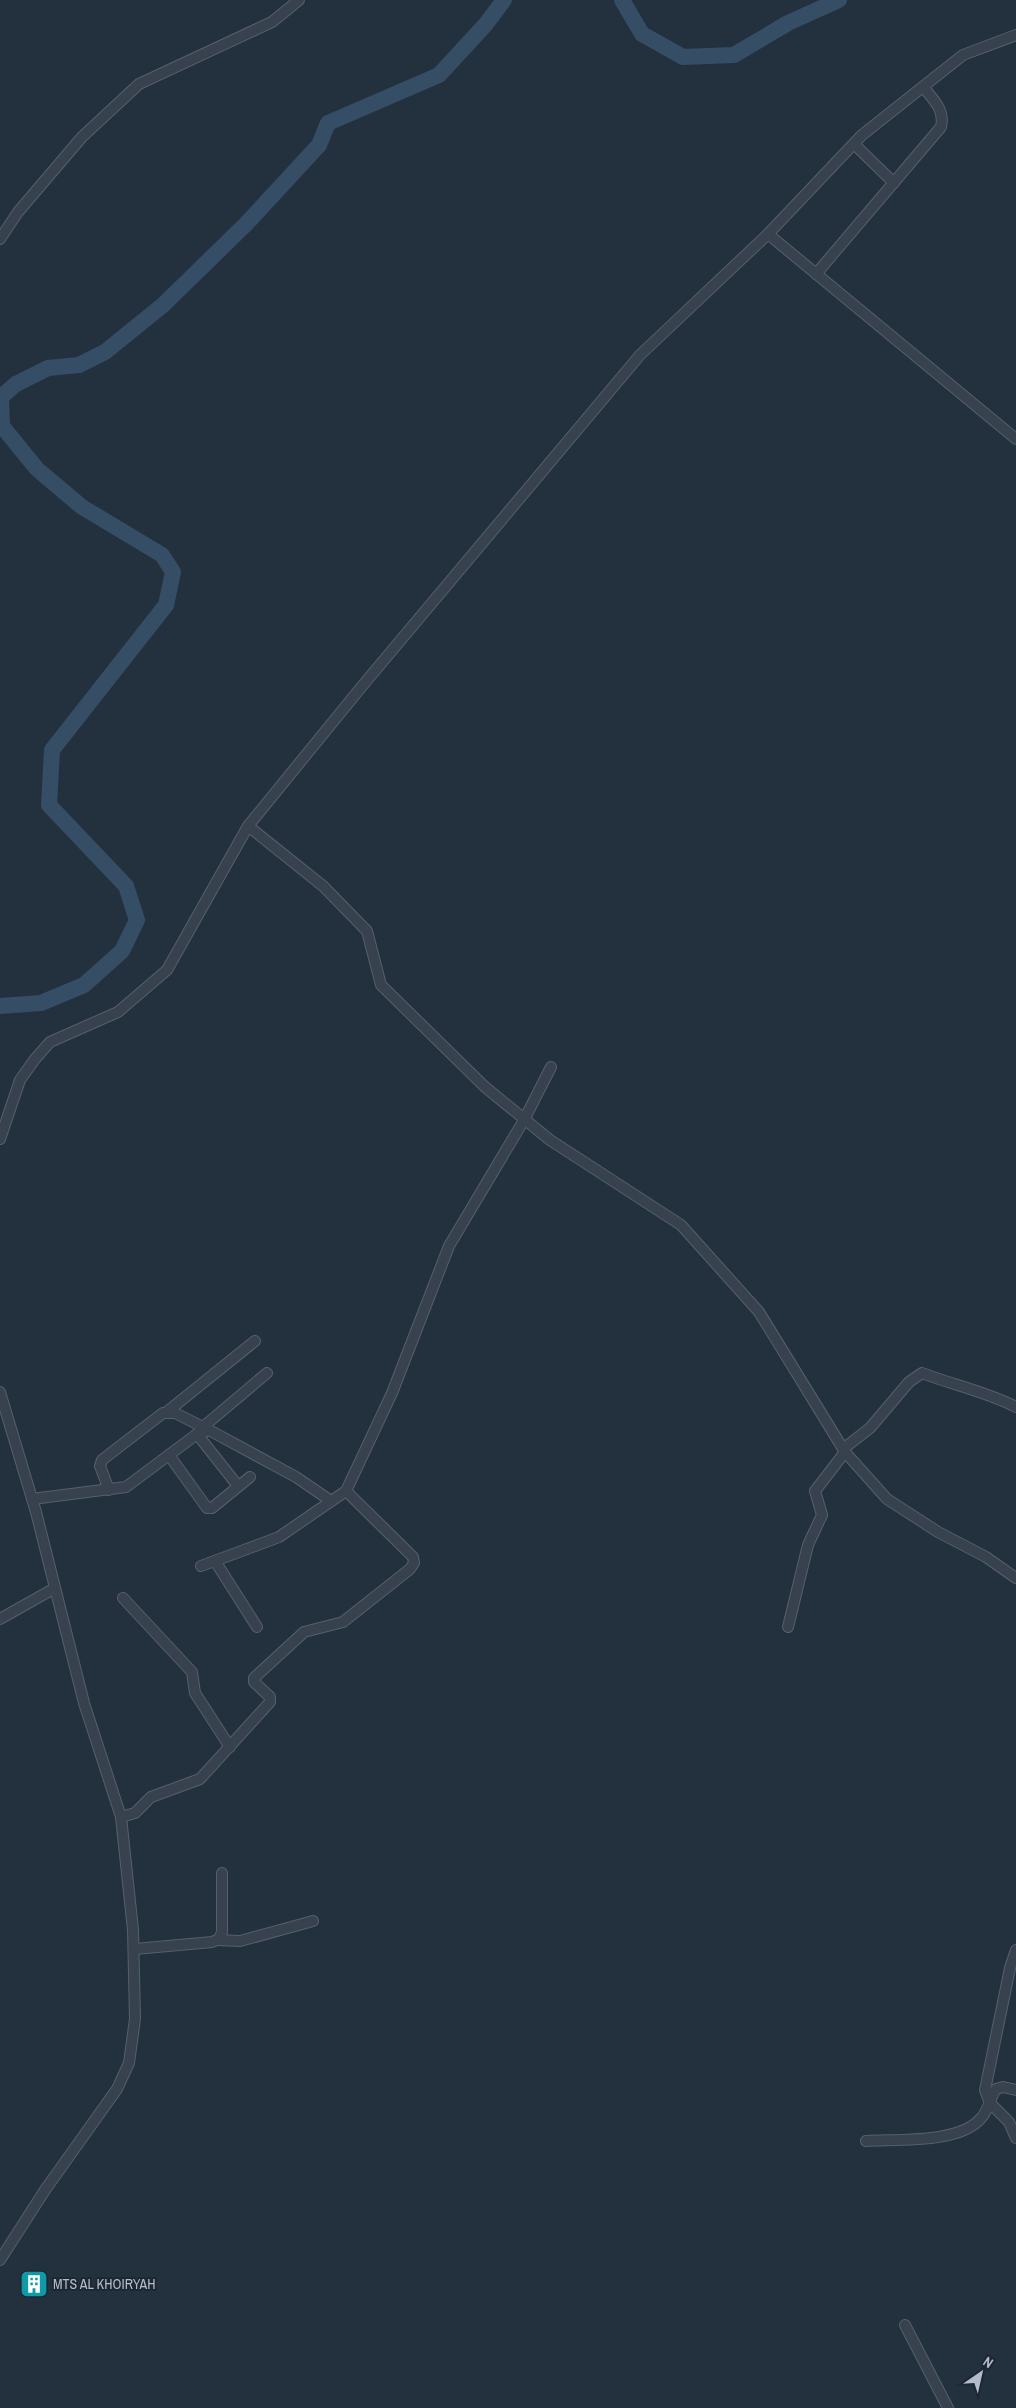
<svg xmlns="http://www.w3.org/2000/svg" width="1016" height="2408" font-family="'Archivo Narrow',sans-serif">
	<rect width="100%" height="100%" fill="#23313e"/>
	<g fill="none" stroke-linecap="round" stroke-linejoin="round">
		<g stroke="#364e65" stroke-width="16">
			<polyline points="622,0 642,34 683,57 734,55 788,23 839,0"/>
			<polyline points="0,1006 41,1003 84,985 122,951 137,920 126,886 49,805 52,750 166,605 173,572 162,555 82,507 37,469 2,426 1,397 16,384 48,368 79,365 105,352 163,305 246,224 319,145 328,123 439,75 486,24 504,0"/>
		</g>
		<defs>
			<g id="minor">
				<polyline points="854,144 894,183"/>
				<polyline points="768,234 1016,439"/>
				<polyline points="0,239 18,212 82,137 139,84 272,22 299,0"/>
				<path d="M 816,274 L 941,127 C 945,110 934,100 923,87"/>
				<polyline points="248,826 323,886 367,931 381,985 485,1087 550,1140 681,1225 759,1312 845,1452 887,1499 938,1532 986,1557 1016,1578"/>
				<polyline points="0,1139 20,1080 35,1059 50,1042 118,1012 167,970 248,826 363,685 640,355 768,234 862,135 963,55 1016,35"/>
				<polyline points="0,1392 36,1512 84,1703 121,1817 133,1930 135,2019 129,2063 117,2089 45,2190 0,2260"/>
				<polyline points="168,1411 255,1341"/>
				<polyline points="203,1427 267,1373"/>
				<polyline points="197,1434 238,1486"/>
				<path d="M 843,1449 L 870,1428 L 909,1382 L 922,1373 C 953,1385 987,1392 1016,1407"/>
				<polyline points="169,1455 207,1508 212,1508 250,1477"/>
				<polyline points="109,1490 100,1466 102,1460 163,1413 175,1413 209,1430"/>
				<polyline points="32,1499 126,1487 197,1434 209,1430 296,1477 331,1501"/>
				<polyline points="215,1561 257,1627"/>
				<polyline points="201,1566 279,1537 346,1491 392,1393 449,1246 524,1120 551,1067"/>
				<polyline points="123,1598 192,1672 195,1693 230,1747"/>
				<polyline points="0,1619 55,1588"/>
				<polyline points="788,1627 808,1545 822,1515 815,1491 845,1452"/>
				<polyline points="121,1817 135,1813 151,1797 200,1779 270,1702 270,1697 254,1682 254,1678 304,1632 343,1622 410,1569 414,1563 413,1557 346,1491"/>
				<polyline points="218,1940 240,1941 313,1921"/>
				<polyline points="135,1949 212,1942 219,1939 222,1932 222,1873"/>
				<polyline points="1016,1950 1010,1968 985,2090 990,2103 1009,2122 1016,2138"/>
				<path d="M 866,2141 C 898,2139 961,2144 982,2117 C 989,2109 990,2098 996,2089 L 1003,2087 L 1016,2090"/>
				<polyline points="905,2325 948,2408"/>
			</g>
		</defs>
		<use href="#minor" stroke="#55606c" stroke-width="12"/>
		<use href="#minor" stroke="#37424e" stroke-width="10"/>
	</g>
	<defs>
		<symbol id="building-square" viewBox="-11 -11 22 22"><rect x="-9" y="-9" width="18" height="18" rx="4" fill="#0f9aa8" stroke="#1c2733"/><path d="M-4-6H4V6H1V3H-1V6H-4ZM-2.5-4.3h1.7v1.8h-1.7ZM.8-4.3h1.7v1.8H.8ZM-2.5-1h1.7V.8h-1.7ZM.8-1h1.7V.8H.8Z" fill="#fff"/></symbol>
	</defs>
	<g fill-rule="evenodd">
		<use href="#building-square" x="18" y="2268" width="32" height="32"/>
	</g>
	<g text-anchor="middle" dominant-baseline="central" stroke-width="4" stroke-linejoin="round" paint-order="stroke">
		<g font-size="14" fill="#b3bdc9" stroke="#1c2733" text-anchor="start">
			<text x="53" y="2284">MTS AL KHOIRYAH</text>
		</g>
	</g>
	<g transform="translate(981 2373) rotate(34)" stroke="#1c2733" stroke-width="4" paint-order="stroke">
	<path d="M0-4L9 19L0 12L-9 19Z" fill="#b3bdc9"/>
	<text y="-8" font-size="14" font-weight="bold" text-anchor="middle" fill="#b3bdc9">N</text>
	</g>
</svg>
